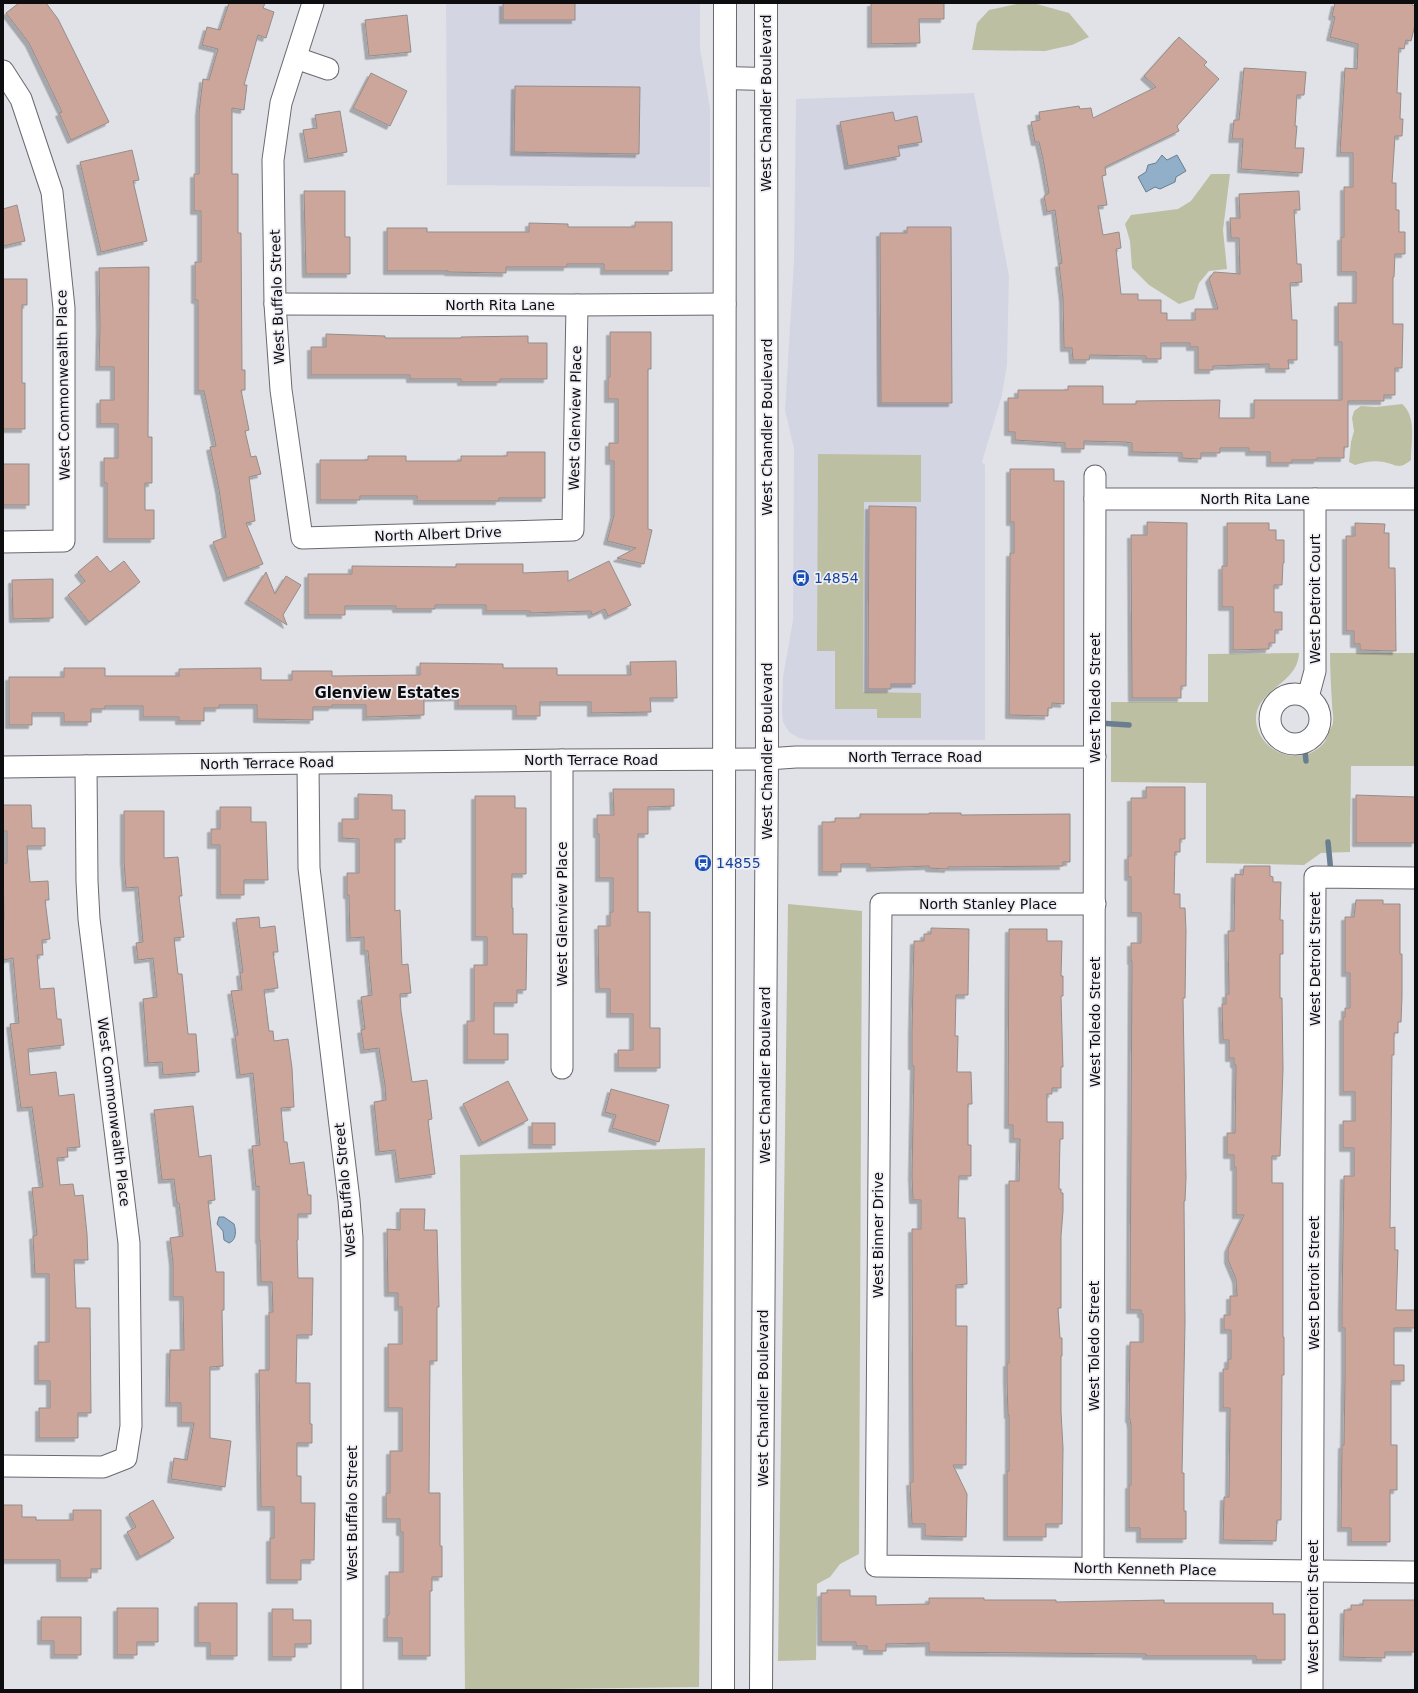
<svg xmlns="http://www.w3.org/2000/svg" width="1418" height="1693" font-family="'DejaVu Sans',sans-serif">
	<defs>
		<filter id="shadow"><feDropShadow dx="-3.5" dy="3.5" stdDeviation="0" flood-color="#0004"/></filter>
	</defs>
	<rect width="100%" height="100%" fill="#e1e2e8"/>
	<g fill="#d4d5e2">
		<polygon points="446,3 700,3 700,48 710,108 710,187 447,185"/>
		<polygon points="974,93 1009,276 1007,364 1002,395 982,462 985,465 985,740 808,740 799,738 789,732 783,722 782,709 783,677 793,620 794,449 785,410 794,261 796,99"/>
	</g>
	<g fill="#bdbfa3">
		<polygon points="1021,3 1033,3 1069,13 1089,37 1072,45 1045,51 972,50 977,23 989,10"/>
		<polygon points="1211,174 1230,174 1223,230 1227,269 1209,271 1199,283 1194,299 1179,304 1149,285 1132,268 1130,241 1125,224 1131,215 1178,209 1191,201"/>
		<path d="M 1402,404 C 1417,416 1411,443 1411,460 C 1399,470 1397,465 1384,462 C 1374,460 1365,462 1355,465 L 1349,462 L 1351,442 L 1354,431 L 1352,418 L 1354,411 L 1361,406 L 1376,407 Z"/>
		<polygon points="818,454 921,455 921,502 864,502 863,692 921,693 921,718 877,718 877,709 835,709 835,651 817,651"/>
		<path d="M 1299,653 C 1298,685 1254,689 1256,721 C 1259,753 1301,768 1323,744 C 1326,741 1328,735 1329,731 C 1331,728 1333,725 1333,722 C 1334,717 1332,710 1332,704 C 1331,687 1330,670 1330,653 L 1415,653 L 1415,766 L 1351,766 L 1350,852 L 1321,853 L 1304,865 L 1206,863 L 1206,783 L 1111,782 L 1111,702 L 1208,702 L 1208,654 Z"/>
		<polygon points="788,904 862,911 859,1554 840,1564 830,1577 817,1584 816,1660 778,1661"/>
		<polygon points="705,1148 699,1687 465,1690 460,1155"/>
	</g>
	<g fill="#91afc8" stroke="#697e90">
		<polygon points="1162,155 1167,160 1177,155 1186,171 1176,177 1175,182 1160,189 1155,187 1146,192 1138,177 1146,172 1148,165 1156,163"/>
		<path d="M 219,1217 L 224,1217 L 234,1224 C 236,1230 237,1240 229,1243 L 224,1240 L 223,1231 L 217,1224 Z"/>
	</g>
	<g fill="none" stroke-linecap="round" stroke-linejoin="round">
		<g stroke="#697e90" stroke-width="5.5">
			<polyline points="1099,723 1129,725"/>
			<polyline points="1304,742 1306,761"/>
			<polyline points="1328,842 1331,873"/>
		</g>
	</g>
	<g fill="#cda69b" stroke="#948d8b" filter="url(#shadow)">
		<polygon points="19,3 46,3 58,19 109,122 71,140 59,113 62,112 29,43 6,13"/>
		<polygon points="229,3 265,3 263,8 274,12 266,38 258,35 244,85 247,85 244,110 232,108 232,174 238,174 238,233 241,233 242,370 245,370 245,390 241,390 249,430 245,431 251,457 256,456 261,474 249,477 255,521 246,523 263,564 227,578 213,542 226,537 219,489 210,447 216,446 204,391 198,391 198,300 195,300 195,262 201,262 201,211 194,211 194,174 199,174 199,112 203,79 209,80 218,49 202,45 207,27 220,30"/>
		<rect x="503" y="3" width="72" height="17"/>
		<polygon points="871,3 944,3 944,19 919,19 920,43 871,44"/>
		<polygon points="1335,3 1412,3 1412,5 1415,6 1415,25 1411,41 1406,40 1404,49 1399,48 1397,93 1401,93 1400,119 1403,119 1402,136 1395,136 1392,183 1396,183 1396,210 1399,210 1399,232 1405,232 1405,254 1395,254 1394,277 1393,277 1393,324 1403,324 1402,368 1395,368 1395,395 1384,395 1384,401 1348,401 1348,447 1344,447 1344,458 1317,458 1317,460 1292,460 1292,463 1270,463 1270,452 1249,452 1249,448 1220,448 1220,453 1201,453 1201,459 1182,458 1182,453 1132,452 1132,443 1125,442 1084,441 1084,449 1065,449 1065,443 1015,440 1015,432 1008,432 1008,398 1018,398 1018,390 1068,390 1068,386 1103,386 1103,404 1136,404 1136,401 1220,400 1219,418 1254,418 1254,400 1342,400 1342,342 1338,342 1338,303 1356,303 1356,272 1341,272 1341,237 1344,237 1344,187 1353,187 1353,153 1340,153 1345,68 1357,69 1358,44 1330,37 1335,17 1332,16"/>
		<polygon points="407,15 411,52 369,56 365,20"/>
		<polygon points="1179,37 1207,62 1204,65 1219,79 1177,126 1179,131 1105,167 1106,175 1102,176 1107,205 1098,206 1103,235 1119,232 1121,248 1116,249 1121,294 1138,294 1138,300 1161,300 1161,313 1167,313 1167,320 1195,320 1195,309 1218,309 1209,279 1214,272 1240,274 1239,238 1231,238 1230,218 1240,218 1239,194 1299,191 1300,210 1294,210 1297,264 1301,264 1302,282 1290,283 1292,320 1297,320 1297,360 1288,360 1289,369 1269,369 1269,364 1213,366 1213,370 1198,370 1198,347 1190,347 1190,343 1161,343 1161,359 1146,359 1146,356 1090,355 1089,360 1073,360 1072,348 1064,348 1063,298 1059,264 1062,263 1055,210 1047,212 1044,196 1049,193 1043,159 1039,142 1035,142 1031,122 1040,120 1039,112 1079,106 1080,109 1091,108 1093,118 1156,87 1144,76"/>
		<polygon points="1244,68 1306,72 1304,95 1297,95 1295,126 1297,126 1295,148 1304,148 1302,173 1241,169 1243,139 1232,139 1234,120 1239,120"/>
		<polygon points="371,73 407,91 390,126 353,108"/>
		<polygon points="515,86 640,87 639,154 514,152"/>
		<polygon points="340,111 347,152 308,159 303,130 317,128 315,115"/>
		<polygon points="893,112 895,121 917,116 922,142 898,146 900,156 848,166 840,122"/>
		<polygon points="132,150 139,180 133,181 147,241 101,252 80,162"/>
		<polygon points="304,191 345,191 345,237 350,237 350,274 306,274"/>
		<polygon points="17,205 25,241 3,246 3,209"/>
		<polygon points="635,222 672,222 672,271 604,271 604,264 567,264 567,267 506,267 506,273 448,272 448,271 387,271 387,228 427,228 427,232 529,232 529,223 568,224 568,227 635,227"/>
		<polygon points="907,227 951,227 952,403 881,403 880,233 907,233"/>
		<polygon points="149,267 148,437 152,437 152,483 145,483 145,510 154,510 154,539 107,539 107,483 104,483 104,458 118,458 118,424 100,424 100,400 114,400 114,367 99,367 100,327 99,268"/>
		<polygon points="3,279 27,279 27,305 22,305 22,383 25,383 25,429 3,429"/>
		<polygon points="610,332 651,332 651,369 648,369 648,529 652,530 644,564 617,558 636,548 607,541 614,515 614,461 609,461 609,443 618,443 618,399 608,399 608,377 610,377"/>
		<polygon points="326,334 385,336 385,338 461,338 461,337 528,336 528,343 547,343 547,379 500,379 500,382 461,382 461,379 410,379 410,375 311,375 311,347 326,347"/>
		<polygon points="507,452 545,452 545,498 499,498 499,501 417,501 417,496 360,496 360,500 320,500 320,460 368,460 368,456 406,456 406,461 461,461 461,456 507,456"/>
		<rect x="3" y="464" width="26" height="41"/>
		<polygon points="1010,469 1054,469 1054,481 1064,481 1064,704 1052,703 1052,708 1048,708 1048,716 1009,715 1010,553 1014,553 1014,522 1010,522"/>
		<polygon points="869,506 916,507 915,684 891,684 891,689 868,689"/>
		<polygon points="1147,522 1187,523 1186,686 1181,686 1181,698 1132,698 1131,535 1147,535"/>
		<polygon points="1227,523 1269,523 1269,530 1276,530 1276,540 1284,540 1284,563 1283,563 1282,585 1274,585 1274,612 1282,612 1282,630 1275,630 1275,643 1269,643 1269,649 1233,650 1233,607 1222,607 1222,566 1227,566"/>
		<polygon points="1355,523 1385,524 1384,533 1389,533 1389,568 1395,568 1396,651 1360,650 1360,644 1354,644 1354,631 1346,631 1346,536 1355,536"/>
		<polygon points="97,556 110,572 124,561 140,582 89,622 68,595 85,581 78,572"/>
		<polygon points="609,561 631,605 608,616 605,609 592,615 591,611 530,613 530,611 486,611 486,605 435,605 435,609 396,609 396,606 345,606 345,615 308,615 308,574 352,574 352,566 456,567 456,564 523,564 523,573 568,571 568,581"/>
		<polygon points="266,572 275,594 286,576 301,585 283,615 287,625 248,600"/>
		<polygon points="53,579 53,618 13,619 12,580"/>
		<polygon points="676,661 677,698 650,698 651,712 591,713 591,702 540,702 540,716 516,716 516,706 458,706 458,697 424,698 424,715 366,717 366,705 332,705 332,707 313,707 313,720 257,719 257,705 219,705 219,708 204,708 204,721 179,721 179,717 143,717 143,706 105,706 105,709 91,709 91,722 64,722 64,713 32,713 32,725 9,725 9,677 64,677 64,668 105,668 105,676 179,676 179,669 261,668 261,680 292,680 292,671 332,671 332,676 420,675 420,663 503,664 503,668 557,668 557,675 631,675 630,662"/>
		<polygon points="1146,787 1185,787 1185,839 1180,839 1180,852 1175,852 1174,894 1180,894 1180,908 1185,908 1186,931 1185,998 1183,998 1186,1178 1185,1201 1184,1201 1185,1323 1182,1473 1184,1473 1184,1511 1186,1511 1186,1539 1140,1539 1140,1528 1129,1528 1129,1485 1131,1485 1131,1425 1130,1419 1129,1419 1130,1342 1143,1342 1143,1314 1141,1314 1141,1310 1130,1310 1132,961 1131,961 1131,943 1141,943 1141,913 1131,913 1131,877 1128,877 1128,856 1131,856 1131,798 1146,798"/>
		<polygon points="613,789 674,789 674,806 648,807 648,834 638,834 638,912 650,912 650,1028 660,1028 660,1068 618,1068 618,1050 633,1050 633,1014 610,1014 610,989 599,989 598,926 610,926 610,912 613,912 613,878 599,878 599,834 597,834 597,815 614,815"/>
		<polygon points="358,794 392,795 392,810 405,810 405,839 395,839 395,911 400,910 402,965 408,964 411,993 400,994 401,1011 412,1082 427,1080 432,1119 428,1120 435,1174 399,1179 395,1150 379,1152 374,1102 386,1100 385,1085 379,1048 364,1050 361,1030 365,1029 361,997 372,995 368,951 364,951 364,937 350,938 349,895 347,895 347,873 359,873 359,839 342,838 342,819 358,819"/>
		<polygon points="1356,795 1415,797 1415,843 1356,843"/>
		<polygon points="475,796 515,796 515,808 526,808 526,874 512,874 512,908 513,908 513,934 527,934 526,990 517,990 517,1003 494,1003 494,1034 508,1034 508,1060 467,1060 467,1021 474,1021 474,965 487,965 487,937 475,937"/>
		<polygon points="3,805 31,805 32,828 45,828 45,846 27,846 30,882 48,881 49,900 45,900 50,939 42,940 43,955 37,955 40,989 54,988 57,1019 61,1019 64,1045 28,1049 30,1075 56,1072 59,1096 74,1094 80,1147 67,1148 68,1157 57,1158 60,1185 73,1184 75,1196 83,1195 87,1234 88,1260 74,1260 76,1308 90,1308 91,1413 78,1413 78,1438 39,1438 39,1408 50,1408 50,1381 38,1381 38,1342 49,1342 49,1274 35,1274 33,1236 37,1235 32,1188 43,1187 32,1107 21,1108 10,1024 19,1023 13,958 4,960 3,951 3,920 4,920 3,863 7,863 7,831 3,831"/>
		<polygon points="220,807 251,807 251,822 266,822 268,880 244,880 244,895 220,895 220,845 211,845 211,829 220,829"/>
		<polygon points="124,811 164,811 164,858 178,857 182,896 179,896 184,937 174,938 178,974 182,974 188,1034 196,1034 199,1072 163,1075 162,1062 148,1063 143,999 157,997 153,958 138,960 136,943 143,942 138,887 126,888 124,861"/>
		<polygon points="929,813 961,813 961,815 1070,814 1070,862 1063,862 1063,866 948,867 948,869 929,868 929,866 870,868 870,864 841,864 841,872 822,872 822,822 835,822 835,818 860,818 860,814 929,814"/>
		<polygon points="1244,866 1270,866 1270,876 1273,877 1273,882 1281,882 1280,920 1283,920 1283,954 1280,954 1280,998 1282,998 1283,1069 1280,1156 1272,1156 1272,1183 1283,1183 1283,1337 1284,1337 1284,1375 1282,1375 1281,1520 1277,1520 1276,1541 1223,1540 1224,1497 1229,1497 1230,1408 1223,1408 1223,1369 1228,1369 1228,1359 1231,1359 1231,1330 1224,1330 1224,1315 1230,1315 1230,1296 1237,1296 1236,1279 1228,1260 1228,1249 1244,1215 1236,1215 1236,1167 1234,1167 1234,1155 1227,1155 1227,1133 1235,1133 1236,1065 1234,1064 1234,1058 1229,1058 1229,1040 1223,1040 1222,1004 1226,1004 1226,994 1229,994 1228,931 1234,931 1235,874 1243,875"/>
		<polygon points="1356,900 1383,900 1383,904 1400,904 1400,954 1402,954 1402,997 1401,1022 1398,1022 1398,1033 1394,1033 1394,1055 1392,1055 1390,1228 1395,1227 1395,1250 1398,1250 1396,1310 1415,1310 1415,1328 1394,1328 1394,1365 1404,1365 1404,1381 1391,1381 1391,1445 1397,1445 1397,1490 1390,1490 1390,1542 1351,1542 1351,1528 1341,1528 1342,1445 1344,1445 1345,1377 1345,1328 1342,1328 1342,1306 1344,1176 1354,1176 1354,1148 1343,1148 1343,1121 1355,1121 1355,1092 1343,1092 1343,1017 1345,1017 1345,1008 1350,1008 1350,973 1345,973 1345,917 1354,917"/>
		<polygon points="259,917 260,928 275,926 278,952 273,952 278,988 264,990 269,1031 273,1031 274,1041 288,1039 292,1068 294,1107 281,1108 284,1142 287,1142 290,1164 304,1162 308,1195 311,1195 311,1214 298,1214 298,1240 297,1240 298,1278 313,1278 312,1335 297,1335 296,1383 310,1383 310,1424 312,1424 312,1443 297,1443 297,1476 301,1476 301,1503 315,1503 314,1560 301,1560 301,1580 270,1580 270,1538 274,1538 274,1507 261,1507 259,1370 269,1370 269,1312 273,1312 272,1282 261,1282 260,1240 259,1240 259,1186 256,1187 252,1146 260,1145 253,1073 240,1075 235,1035 238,1035 231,991 242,990 240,973 243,972 236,919"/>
		<polygon points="931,928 969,929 968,995 956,995 955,1036 958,1036 957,1072 971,1072 972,1104 968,1104 968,1145 971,1145 971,1176 959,1176 958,1218 965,1218 967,1284 956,1285 956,1326 967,1326 966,1465 953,1465 967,1494 966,1537 925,1536 925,1524 912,1524 910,1482 913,1482 913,1477 912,1229 921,1229 921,1200 913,1200 912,1176 914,1066 912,1066 912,1030 914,941 924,941 924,934 931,934"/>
		<polygon points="1009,929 1047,929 1047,941 1062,941 1061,976 1063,976 1063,996 1061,996 1063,1067 1061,1067 1061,1088 1052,1088 1052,1094 1047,1094 1047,1122 1063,1122 1063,1139 1060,1139 1059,1189 1061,1189 1061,1193 1063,1193 1063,1211 1061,1236 1061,1308 1058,1308 1060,1338 1062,1338 1062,1356 1061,1356 1061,1412 1063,1448 1062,1524 1046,1524 1046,1537 1007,1537 1007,1471 1009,1471 1009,1415 1008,1415 1007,1380 1007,1363 1009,1363 1009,1181 1019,1181 1020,1139 1013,1139 1013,1125 1008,1125"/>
		<polygon points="508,1081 528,1120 482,1143 463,1104"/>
		<polygon points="611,1089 669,1105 659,1142 612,1128 616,1115 605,1112"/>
		<polygon points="193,1106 199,1157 211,1155 215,1200 208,1201 216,1272 224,1272 224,1310 222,1310 223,1366 210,1367 210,1438 231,1441 225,1487 171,1479 174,1458 187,1460 194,1423 181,1423 181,1403 169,1403 170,1350 184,1350 183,1297 173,1297 173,1262 170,1238 183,1236 179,1203 177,1203 174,1179 162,1180 154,1110"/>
		<rect x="532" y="1123" width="23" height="22"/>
		<polygon points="400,1209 425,1209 424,1230 437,1230 439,1307 437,1307 437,1361 430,1361 429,1493 440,1493 440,1546 442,1546 442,1577 432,1577 432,1591 430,1591 430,1656 402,1656 402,1638 387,1638 387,1615 389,1615 389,1572 403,1572 403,1532 400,1532 400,1519 386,1519 386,1493 390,1493 390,1451 402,1451 402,1408 388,1408 388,1344 402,1344 402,1307 398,1307 398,1293 388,1293 387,1229 400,1230"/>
		<polygon points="153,1500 174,1538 140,1557 127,1532 136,1527 129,1514"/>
		<polygon points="3,1505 22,1505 22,1517 36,1517 36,1520 73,1520 73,1510 101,1510 101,1569 91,1569 91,1578 60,1578 60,1560 3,1560"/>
		<polygon points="827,1590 850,1590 850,1596 876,1596 876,1605 929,1604 929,1598 984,1598 984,1600 1056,1600 1056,1602 1164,1600 1164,1603 1273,1603 1273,1614 1285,1614 1285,1660 1256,1660 1256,1656 1146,1656 1146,1654 929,1652 929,1643 886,1644 886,1651 867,1651 867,1646 856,1646 856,1642 821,1642 821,1593 827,1593"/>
		<polygon points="1363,1600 1415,1600 1415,1652 1385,1652 1385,1658 1343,1657 1344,1610 1351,1610 1351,1605 1363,1605"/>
		<polygon points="198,1603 237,1603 237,1656 210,1656 210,1643 198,1643"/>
		<polygon points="117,1608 158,1608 158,1642 137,1642 137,1655 117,1655"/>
		<polygon points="272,1609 293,1609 293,1620 311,1620 311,1644 295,1644 295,1657 272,1657"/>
		<polygon points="41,1617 81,1617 81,1655 54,1655 54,1641 41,1641"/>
	</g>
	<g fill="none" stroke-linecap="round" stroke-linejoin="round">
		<defs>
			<g id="street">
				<polyline points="313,3 281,103 273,160 275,304 281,390 302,538 573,530 577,305"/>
				<polyline points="296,58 328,69"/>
				<polyline points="3,71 21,99 52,192 64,308 64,541 3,542"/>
				<polyline points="275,304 577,305 725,304"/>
				<polyline points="1095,499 1415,499"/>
				<circle cx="1295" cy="719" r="25"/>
				<polyline points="1308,697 1315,671 1315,499"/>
				<polyline points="562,760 562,1068"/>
				<polyline points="308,763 309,868 349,1200 352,1238 352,1690"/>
				<polyline points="3,767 562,760 767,759 796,757 1095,757"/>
				<polyline points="1095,904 881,904 876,1566 1415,1572"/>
				<polyline points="3,1466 103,1467 126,1458 131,1426 129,1243 89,919 87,881 86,766"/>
				<polyline points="1093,1568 1095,476"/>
				<polyline points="1312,1690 1315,877 1415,878"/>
			</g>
			<g id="secondary">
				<polyline points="725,78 766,79"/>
				<polyline points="723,1690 725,3"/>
				<polyline points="761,1690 767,759 766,3"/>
			</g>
		</defs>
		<use href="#street" stroke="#69696f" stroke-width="23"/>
		<use href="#secondary" stroke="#69696f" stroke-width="24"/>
		<use href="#street" stroke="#fff" stroke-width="21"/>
		<use href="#secondary" stroke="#fff" stroke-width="22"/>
	</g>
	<defs>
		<symbol id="bus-disc" viewBox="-11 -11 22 22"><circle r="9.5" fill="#1a4fb4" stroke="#efeff5"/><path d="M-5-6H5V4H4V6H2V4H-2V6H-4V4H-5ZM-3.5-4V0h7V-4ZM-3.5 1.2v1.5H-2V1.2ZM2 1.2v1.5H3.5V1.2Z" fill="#fff"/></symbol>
	</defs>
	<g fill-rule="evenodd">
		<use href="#bus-disc" x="791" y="568" width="20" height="20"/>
		<use href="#bus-disc" x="693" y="853" width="20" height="20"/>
	</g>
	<g text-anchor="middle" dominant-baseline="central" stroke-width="3.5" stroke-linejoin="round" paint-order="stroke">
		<g font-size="14" fill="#0d0d0f" stroke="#efeff5">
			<text transform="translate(766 103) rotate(-90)">West Chandler Boulevard</text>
			<text transform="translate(277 297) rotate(-92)">West Buffalo Street</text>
			<text x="500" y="305">North Rita Lane</text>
			<text transform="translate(63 385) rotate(-91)">West Commonwealth Place</text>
			<text transform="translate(575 418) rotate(-89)">West Glenview Place</text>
			<text transform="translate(767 427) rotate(-90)">West Chandler Boulevard</text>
			<text x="1255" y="499">North Rita Lane</text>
			<text transform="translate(438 534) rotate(-2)">North Albert Drive</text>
			<text transform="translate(1315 599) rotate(-90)">West Detroit Court</text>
			<text transform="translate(1095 698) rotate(-90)">West Toledo Street</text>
			<text transform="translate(767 751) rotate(-90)">West Chandler Boulevard</text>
			<text x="915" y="757">North Terrace Road</text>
			<text x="591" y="760">North Terrace Road</text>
			<text transform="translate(267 763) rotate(-1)">North Terrace Road</text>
			<text x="988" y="904">North Stanley Place</text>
			<text transform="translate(562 914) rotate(-90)">West Glenview Place</text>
			<text transform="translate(1315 959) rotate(-90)">West Detroit Street</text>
			<text transform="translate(1095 1022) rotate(-90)">West Toledo Street</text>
			<text transform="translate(765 1075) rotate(-90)">West Chandler Boulevard</text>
			<text transform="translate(114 1112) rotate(83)">West Commonwealth Place</text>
			<text transform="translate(345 1190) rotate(-95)">West Buffalo Street</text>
			<text transform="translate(878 1235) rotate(-90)">West Binner Drive</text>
			<text transform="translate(1314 1283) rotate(-90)">West Detroit Street</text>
			<text transform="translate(1094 1346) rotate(-90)">West Toledo Street</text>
			<text transform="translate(763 1398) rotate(-90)">West Chandler Boulevard</text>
			<text transform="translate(352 1513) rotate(-90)">West Buffalo Street</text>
			<text transform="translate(1145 1569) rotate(1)">North Kenneth Place</text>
			<text transform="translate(1313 1607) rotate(-90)">West Detroit Street</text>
		</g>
		<g font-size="14" fill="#164399" stroke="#efeff5" text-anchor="start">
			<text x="814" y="578">14854</text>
			<text x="716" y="863">14855</text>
		</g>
		<g font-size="15" font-weight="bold" fill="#0d0d0f" stroke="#efeff5">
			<text x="387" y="693">Glenview Estates</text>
		</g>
	</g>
	<rect width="1418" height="1693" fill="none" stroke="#0d0d0f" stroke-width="8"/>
</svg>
